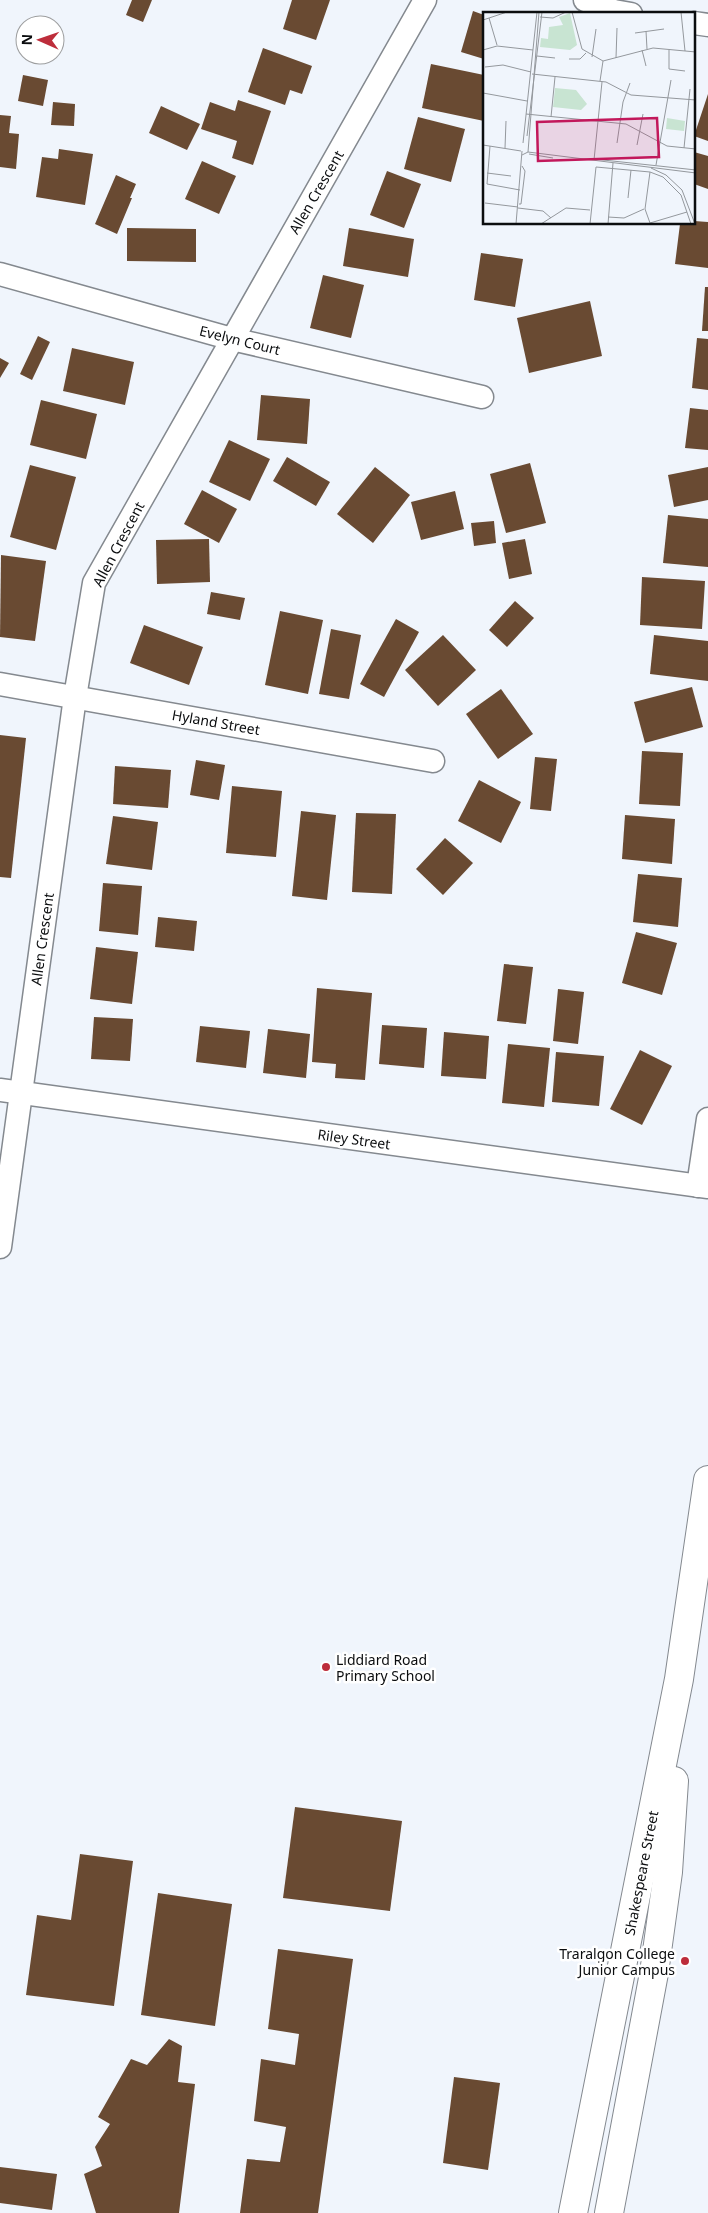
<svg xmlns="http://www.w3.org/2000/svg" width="708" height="2213" font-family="'Noto Sans',sans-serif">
	<rect width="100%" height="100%" fill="#f0f5fc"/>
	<g fill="#694a32">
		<polygon points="132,0 152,0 143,22 126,15"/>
		<polygon points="292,0 330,0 316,40 283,29"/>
		<polygon points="473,11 484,15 484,59 461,52"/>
		<polygon points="263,48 312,66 302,94 290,90 285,105 248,92"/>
		<polygon points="431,64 484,75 484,121 422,108"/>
		<polygon points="23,75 48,80 43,106 18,101"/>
		<polygon points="708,94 708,141 694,136"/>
		<polygon points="238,100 271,111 253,165 232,158 237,141 201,129 210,102 235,111"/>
		<polygon points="53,102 75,104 74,126 51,125"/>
		<polygon points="161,106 200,124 187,150 149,133"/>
		<polygon points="0,115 11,116 9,133 19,134 16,169 0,167"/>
		<polygon points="418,117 465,129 451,182 404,169"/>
		<polygon points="59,149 93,154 85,205 36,197 42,157 58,159"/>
		<polygon points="694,152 708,156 708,189 694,184"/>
		<polygon points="202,161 236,176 219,214 185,199"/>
		<polygon points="387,171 421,184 404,228 370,215"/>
		<polygon points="116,175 136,184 130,198 132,198 117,234 95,224"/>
		<polygon points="694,221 708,222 708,268 675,264 680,224 694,224"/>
		<polygon points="127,228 196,229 196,262 127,261"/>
		<polygon points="349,228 414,239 408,277 343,266"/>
		<polygon points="481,253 523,259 515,307 474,300"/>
		<polygon points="323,275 364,285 351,338 310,328"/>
		<polygon points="705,287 708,287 708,331 702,331"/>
		<polygon points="590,301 602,356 529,373 517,318"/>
		<polygon points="38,336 50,342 32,380 20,374"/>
		<polygon points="697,338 708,339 708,390 692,388"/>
		<polygon points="72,348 134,362 125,405 63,391"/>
		<polygon points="0,358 9,363 0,378"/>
		<polygon points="261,395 310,399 307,444 257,440"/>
		<polygon points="41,400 97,414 86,459 30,445"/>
		<polygon points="690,408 708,410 708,450 685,448"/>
		<polygon points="229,440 270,459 250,501 209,482"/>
		<polygon points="287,457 330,482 316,506 273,481"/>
		<polygon points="530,463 546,523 506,533 490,474"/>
		<polygon points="30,465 76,477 56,550 10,537"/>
		<polygon points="375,467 410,495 373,543 337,514"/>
		<polygon points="708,467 708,500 674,507 668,475"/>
		<polygon points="202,490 237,509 219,543 184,524"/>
		<polygon points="455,491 464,529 421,540 411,502"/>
		<polygon points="668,515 708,519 708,567 663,563"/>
		<polygon points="494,521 496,543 474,546 471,523"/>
		<polygon points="209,539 210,582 157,584 156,540"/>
		<polygon points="525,539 532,574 509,579 502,543"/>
		<polygon points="1,555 46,561 35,641 0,637"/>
		<polygon points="642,577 705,581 702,629 640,625"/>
		<polygon points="211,592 245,598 240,620 207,614"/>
		<polygon points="515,601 534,618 507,647 489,630"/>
		<polygon points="280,611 323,620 308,694 265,685"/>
		<polygon points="396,619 419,632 384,697 360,684"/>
		<polygon points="144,625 203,647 189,685 130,663"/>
		<polygon points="331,629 361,635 349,699 319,694"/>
		<polygon points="443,635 476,670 438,706 405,670"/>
		<polygon points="654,635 708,641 708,681 650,674"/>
		<polygon points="692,687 703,727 645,743 634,702"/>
		<polygon points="501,689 533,734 498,759 466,714"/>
		<polygon points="0,735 26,738 11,878 0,877"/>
		<polygon points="642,751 683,753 680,806 639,804"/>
		<polygon points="535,757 557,759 551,811 530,809"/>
		<polygon points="196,760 225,765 219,800 190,795"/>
		<polygon points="115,766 171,770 168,808 113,804"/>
		<polygon points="479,780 521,802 501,843 458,821"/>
		<polygon points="232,786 282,791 276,857 226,853"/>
		<polygon points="301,811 336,815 327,900 292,896"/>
		<polygon points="356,813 396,814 392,894 352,892"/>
		<polygon points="625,815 675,819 672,864 622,859"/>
		<polygon points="113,816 158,822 152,870 106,864"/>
		<polygon points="445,838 473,863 443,895 416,869"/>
		<polygon points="638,874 682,878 678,927 633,922"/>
		<polygon points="103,883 142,886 138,935 99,931"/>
		<polygon points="158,917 197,921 194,951 155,947"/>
		<polygon points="636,932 677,943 662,995 622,983"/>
		<polygon points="96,947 138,952 132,1004 90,999"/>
		<polygon points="504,964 533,967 526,1024 497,1021"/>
		<polygon points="317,988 372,993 365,1080 335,1078 336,1064 312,1062"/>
		<polygon points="558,989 584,992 578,1044 553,1041"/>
		<polygon points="94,1017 133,1019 130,1061 91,1059"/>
		<polygon points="382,1025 427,1028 424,1068 379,1064"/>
		<polygon points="200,1026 250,1031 246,1068 196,1062"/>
		<polygon points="268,1029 310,1034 306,1078 263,1073"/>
		<polygon points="444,1032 489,1036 486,1079 441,1076"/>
		<polygon points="508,1044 550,1048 544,1107 502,1103"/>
		<polygon points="640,1050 672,1066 642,1125 610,1109"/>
		<polygon points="556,1052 604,1056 599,1106 552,1102"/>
		<polygon points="295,1807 402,1821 390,1911 283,1898"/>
		<polygon points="80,1854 133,1861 114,2006 26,1995 37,1915 71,1920"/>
		<polygon points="158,1893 232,1904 215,2026 141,2015"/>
		<polygon points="278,1949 353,1959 318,2213 240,2213 247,2159 280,2162 286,2127 254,2121 261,2059 295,2065 299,2034 268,2029"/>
		<polygon points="169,2039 182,2046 178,2082 195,2084 179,2213 96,2213 84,2174 102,2166 95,2147 110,2124 98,2117 131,2059 147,2065"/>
		<polygon points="454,2077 500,2083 488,2170 443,2163"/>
		<polygon points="0,2167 57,2174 52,2210 0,2203"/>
	</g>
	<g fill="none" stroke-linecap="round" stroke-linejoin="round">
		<defs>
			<g id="minor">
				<polyline points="585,0 614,11 631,14"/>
				<polyline points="694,23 708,25"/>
				<polyline points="0,274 232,339 482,397"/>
				<polyline points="0,684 433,761"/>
				<polyline points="0,1090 708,1187"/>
				<polyline points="698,1186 708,1119"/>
				<polyline points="0,1247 75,697 94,583 425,0"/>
			</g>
			<g id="tertiary">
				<polyline points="573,2213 679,1679 708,1480"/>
				<polyline points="609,2213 654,1973 668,1872 674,1781"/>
			</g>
		</defs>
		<use href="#minor" stroke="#84898f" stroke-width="25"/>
		<use href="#tertiary" stroke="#84898f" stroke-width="30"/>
		<use href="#minor" stroke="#fff" stroke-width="22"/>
		<use href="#tertiary" stroke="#fff" stroke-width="28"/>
	</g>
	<g fill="#bd2d3b" stroke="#fff" stroke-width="2">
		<circle cx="326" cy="1667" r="5"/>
		<circle cx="685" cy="1961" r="5"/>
	</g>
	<g text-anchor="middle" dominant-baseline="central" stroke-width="5" stroke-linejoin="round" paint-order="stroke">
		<g font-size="14" fill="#0b0d0f" stroke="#fff">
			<text transform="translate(316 192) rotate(-60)">Allen Crescent</text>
			<text transform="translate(240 340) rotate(14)">Evelyn Court</text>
			<text transform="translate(118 544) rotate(-62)">Allen Crescent</text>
			<text transform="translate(216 722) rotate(10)">Hyland Street</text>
			<text transform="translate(42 939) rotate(-82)">Allen Crescent</text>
			<text transform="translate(354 1139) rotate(8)">Riley Street</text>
			<text transform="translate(641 1873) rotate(-79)">Shakespeare Street</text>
		</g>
		<g font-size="14" fill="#0b0d0f" stroke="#fff" text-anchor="start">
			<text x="336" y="1659">Liddiard Road<tspan x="336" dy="16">Primary School</tspan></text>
			<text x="675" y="1953" text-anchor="end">Traralgon College<tspan x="675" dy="16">Junior Campus</tspan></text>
		</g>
	</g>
	<g transform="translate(483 12)">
		<rect width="212" height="212" fill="#f0f5fc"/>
		<path d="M 87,1 L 94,33 L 87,38 L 57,35 L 58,26 L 65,27 L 66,15 L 80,13 L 76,5 ZM 72,76 L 93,78 L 104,92 L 98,98 L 70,95 ZM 184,106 L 202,109 L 201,119 L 183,117 Z" fill="#c8e4d2"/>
		<path fill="none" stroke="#94989d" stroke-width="1" d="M 89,0 L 99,37 L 120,49 L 170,36 L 213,40M 198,0 L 202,39M 57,5 L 70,6 L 83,0M 6,6 L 14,33M 0,8 L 24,0M 163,19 L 164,37M 152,21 L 181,17M 0,38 L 14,34 L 50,38M 159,38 L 163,54M 186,38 L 186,57 L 202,59M 0,43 L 0,69M 54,44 L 72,46M 109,45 L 113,17M 133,46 L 134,16M 86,47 L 97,47 L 103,41M 2,55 L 20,53 L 48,60M 49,62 L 123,70 L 148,83 L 213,88M 117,69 L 120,49M 0,81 L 44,89M 43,102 L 143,112 L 184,134 L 213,137M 68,105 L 72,65M 44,124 L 59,0M 40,131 L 54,0M 134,131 L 140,90 L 147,71M 0,133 L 38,139M 154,133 L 160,102M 7,134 L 4,172 L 37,178M 22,136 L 23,109M 201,136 L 207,77M 45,140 L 213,161M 46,142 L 70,146M 39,143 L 45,140 L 56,0M 111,147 L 213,158M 111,148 L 119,70M 173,153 L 188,68M 168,156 L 183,163 L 199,178 L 212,212M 167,160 L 162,197 L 167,211 L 204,200M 4,161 L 28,164M 145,186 L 148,158M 2,191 L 35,195M 36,192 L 38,192 L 42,159 L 39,154M 35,196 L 60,199 L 68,206M 125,205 L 141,206 L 161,197M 33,212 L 39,139M 58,212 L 83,196 L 107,198M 107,212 L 113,155 L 167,160 L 180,165 L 198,183 L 208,212M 125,212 L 130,151"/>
		<path fill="#c2185b" fill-opacity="0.15" stroke="#c2185b" stroke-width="2.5" d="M 174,106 L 176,145 L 55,149 L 54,110 Z"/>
		<rect width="212" height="212" fill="none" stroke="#0b0d0f" stroke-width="2.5"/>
	</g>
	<g transform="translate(40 40) rotate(272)"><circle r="24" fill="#ffffff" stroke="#9d9e9f"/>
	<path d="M0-4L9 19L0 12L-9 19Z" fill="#bd2d3b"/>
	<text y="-8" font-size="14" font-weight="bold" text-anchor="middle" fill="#0b0d0f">N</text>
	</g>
</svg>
